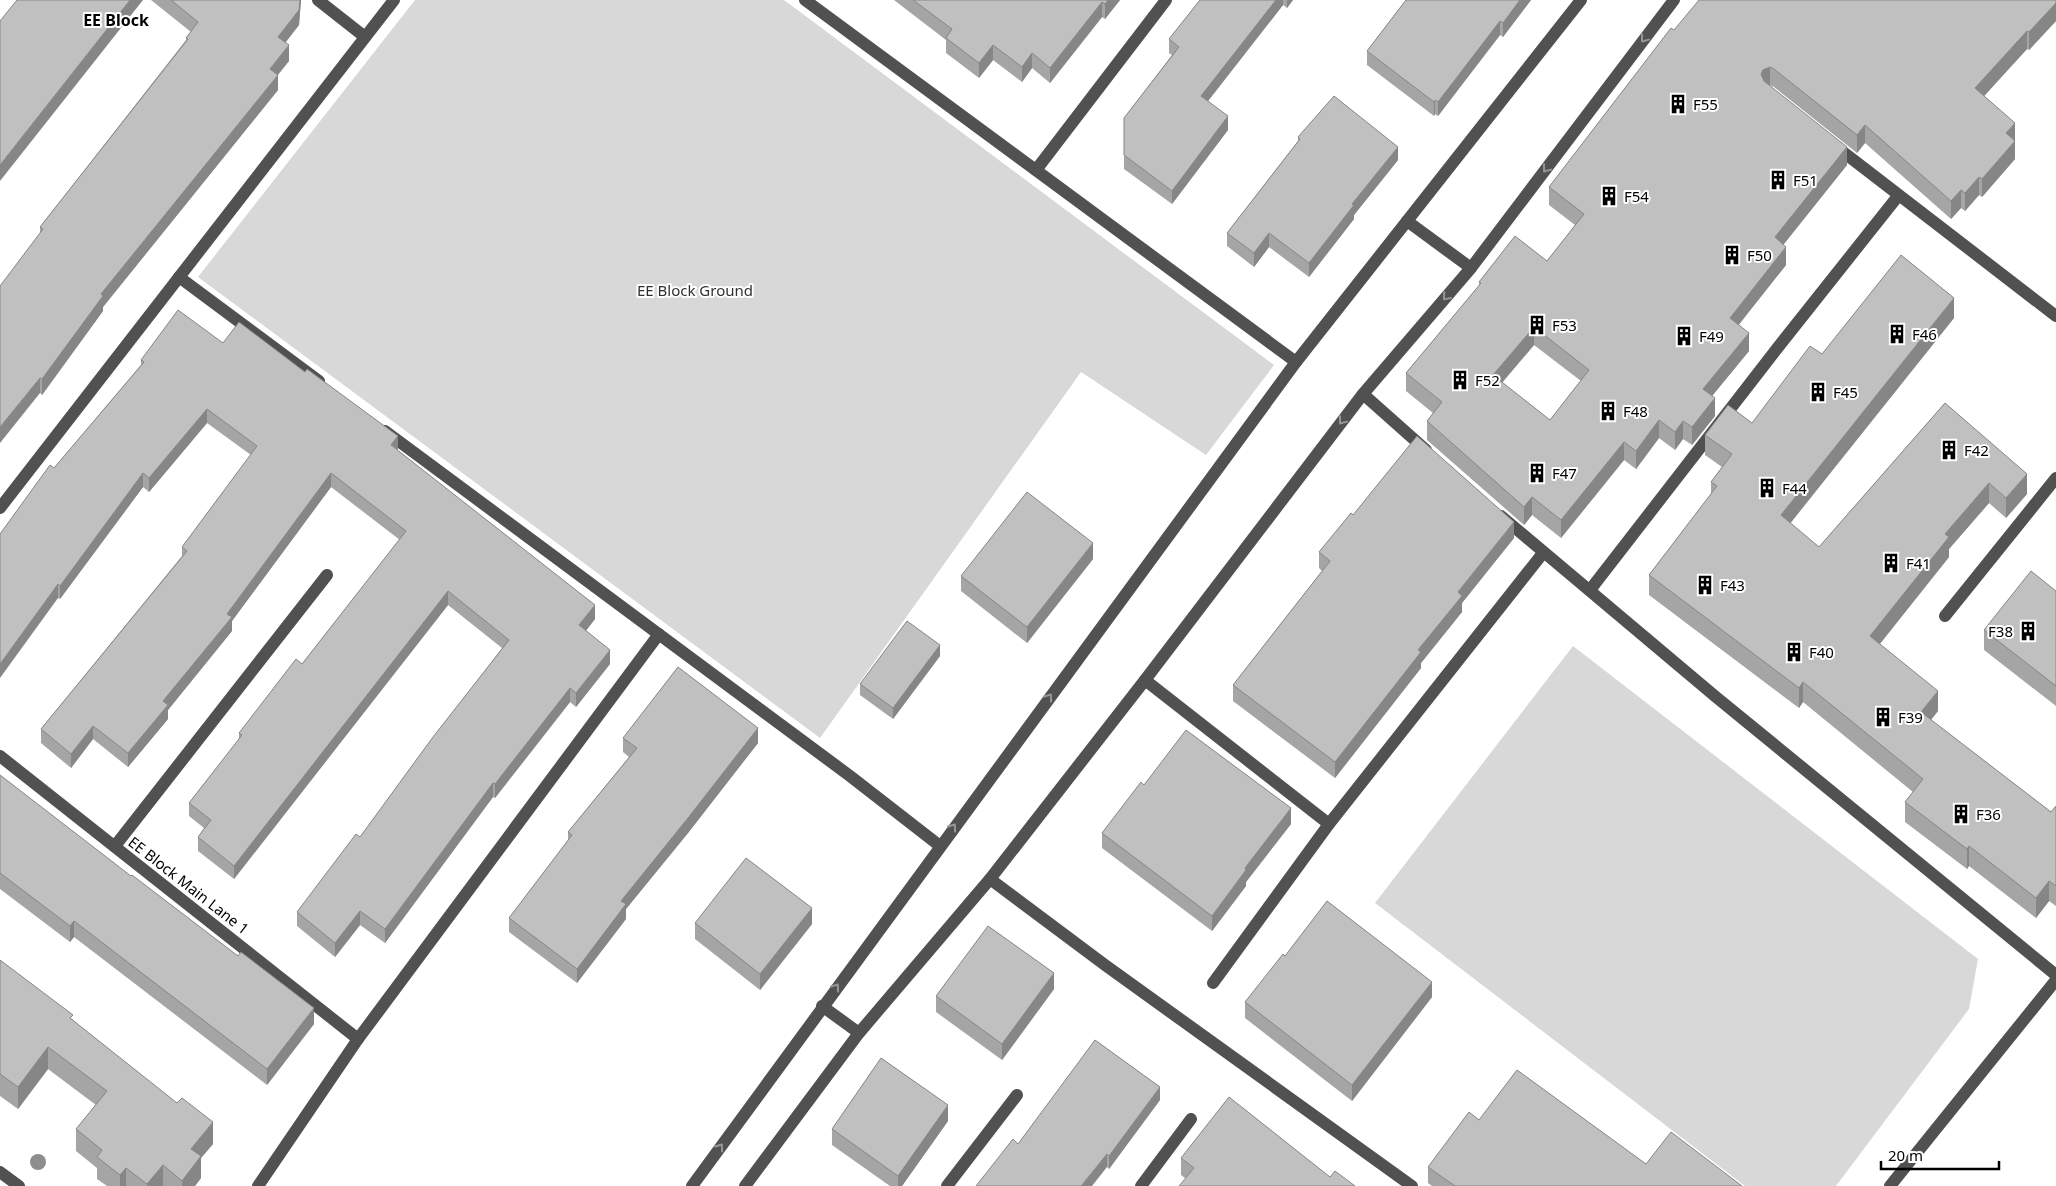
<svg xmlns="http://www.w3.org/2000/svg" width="2056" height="1186" font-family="'Noto Sans',sans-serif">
	<rect width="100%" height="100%" fill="#fff"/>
	<g fill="#d8d8d8">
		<polygon points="415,0 784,0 1274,365 1206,455 1081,372 820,738 198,277"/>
		<polygon points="1573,646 1978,959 1969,1009 1836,1186 1745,1186 1375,903"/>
	</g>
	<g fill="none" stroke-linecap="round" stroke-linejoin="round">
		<g stroke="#515151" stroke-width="12">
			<polyline points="318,0 365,37"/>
			<polyline points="805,0 1296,362"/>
			<polyline points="1834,145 2056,316"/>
			<polyline points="1036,170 1166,0"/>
			<polyline points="1407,221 1471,268"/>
			<polyline points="179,277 319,381"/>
			<polyline points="1363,394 1426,450"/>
			<polyline points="385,431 850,776 940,846"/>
			<polyline points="0,508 394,0"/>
			<polyline points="1501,516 1716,697 2056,975"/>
			<polyline points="1590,590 1779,346 1898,196"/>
			<polyline points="1945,616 2056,478"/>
			<polyline points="1145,680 1329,824"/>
			<polyline points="0,756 358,1039"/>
			<polyline points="115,846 327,575"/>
			<polyline points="990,879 1105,965 1412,1186"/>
			<polyline points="1213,983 1329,824 1543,553"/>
			<polyline points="822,1006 859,1033"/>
			<polyline points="0,1172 19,1186"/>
			<polyline points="258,1186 358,1039 659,634"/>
			<polyline points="692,1186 1296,362 1581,0"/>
			<polyline points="745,1186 859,1033 990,879 1145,680 1363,394 1471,268 1674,0"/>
			<polyline points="947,1186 1017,1095"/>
			<polyline points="1141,1186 1191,1119"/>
			<polyline points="1890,1186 2056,980"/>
		</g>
	</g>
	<circle fill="#8d8d8d" cx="38" cy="1162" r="8"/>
	<g fill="#a5a5a5" fill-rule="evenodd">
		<polygon points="151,0 301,0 299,25 285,43 289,61 278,75 278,90 103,307 103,311 42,395 40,393 40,227 186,40 186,38 191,32"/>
		<polygon points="894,0 1120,0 1105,19 1102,17 1050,83 1032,68 1022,82 993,60 979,78 946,53 946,40"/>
		<polygon points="1200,0 1293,0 1287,8 1283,5 1208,101 1228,130 1172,204 1124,169 1124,118 1172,55 1169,53 1169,39"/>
		<polygon points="1406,0 1531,0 1503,37 1500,35 1438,116 1435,114 1434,116 1367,65 1367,51"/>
		<path d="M 2056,0 L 2056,21 L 2029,50 L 2027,49 L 1984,96 L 2015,141 L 2015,159 L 1982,197 L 1979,195 L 1965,211 L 1961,208 L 1951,219 L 1865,143 L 1857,153 L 1774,87 L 1769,85 L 1847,165 L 1784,244 L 1786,265 L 1738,325 L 1749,351 L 1712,396 L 1715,416 L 1692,445 L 1683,439 L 1675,450 L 1659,438 L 1636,469 L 1624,460 L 1561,538 L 1532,515 L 1524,525 L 1427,440 L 1427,421 L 1433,413 L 1406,391 L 1406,373 L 1479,286 L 1479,282 L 1547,261 L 1575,225 L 1549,205 L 1549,187 L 1674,30 ZM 1534,345 L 1581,381 L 1550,420 L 1502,383 Z"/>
		<polygon points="1298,137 1398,160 1354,215 1354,219 1309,277 1269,247 1254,267 1227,246 1227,233 1298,141"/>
		<polygon points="1954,318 1790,523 1819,547 1945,403 2027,494 2006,518 1989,503 1949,549 1949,557 1880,644 1938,711 1931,720 2051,812 2056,806 2056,906 2049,901 2036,918 1969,866 1967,869 1905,822 1905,802 1913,792 1803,702 1799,708 1649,595 1649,575 1711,494 1711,482 1722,467 1705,455 1705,435 1752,423 1822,354"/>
		<polygon points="223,343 397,450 595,619 586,631 610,664 576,707 570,702 495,798 493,797 385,943 360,925 335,957 297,926 297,912 360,837 502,648 448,605 234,879 198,851 198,837 204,828 189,816 189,803 239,740 239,733 302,664 400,540 331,487 232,621 232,631 168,710 168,719 128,767 93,739 71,768 41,743 41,729 182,556 182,547 251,455 207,423 149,492 143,487 60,599 58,598 54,468 141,365 141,360"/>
		<polygon points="1353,515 1514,538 1462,603 1462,612 1421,663 1421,668 1335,778 1233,701 1233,685 1322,571 1319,568 1319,552"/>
		<polygon points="1093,559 1027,643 961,591 961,576"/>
		<polygon points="2056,591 2056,706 1984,650 1984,630"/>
		<polygon points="940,656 893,719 860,695 860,684"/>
		<polygon points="623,738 758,743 688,833 626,909 626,919 577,983 509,932 509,918 568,841 568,832 629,757 623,752"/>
		<polygon points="0,775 314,1024 267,1085 74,937 70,942 0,889"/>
		<polygon points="1144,785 1291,824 1246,882 1246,886 1212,931 1102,848 1102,833"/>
		<polygon points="695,923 812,924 760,990 695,939"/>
		<polygon points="1285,956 1432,997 1352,1101 1245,1018 1245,1002"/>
		<polygon points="0,960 73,1020 213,1144 201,1158 201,1178 195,1186 107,1186 97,1179 97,1168 76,1151 76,1129 96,1105 48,1069 18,1109 0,1096"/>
		<polygon points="1054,989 1002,1060 936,1012 936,996"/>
		<polygon points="1160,1100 1109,1169 1107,1167 1018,1144"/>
		<polygon points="948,1121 902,1186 890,1186 832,1145 832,1129"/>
		<polygon points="1181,1158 1330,1177 1185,1178 1181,1175"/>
		<polygon points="1646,1164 1742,1186 1432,1186 1428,1183 1428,1167"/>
	</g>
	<g fill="#868686">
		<polygon points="130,0 143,0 0,181 0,165"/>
		<polygon points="300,0 301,0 299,25 278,52 278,37"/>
		<polygon points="1108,0 1120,0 1105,19 1105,4"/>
		<polygon points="1276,0 1283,0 1283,5 1201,110 1201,96"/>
		<polygon points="1287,0 1293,0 1287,8"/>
		<polygon points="1520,0 1531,0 1503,37 1503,23"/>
		<polygon points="1102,2 1102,17 1050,83 1050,68"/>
		<polygon points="2056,3 2056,21 2029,50 2029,32"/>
		<polygon points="1500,21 1500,35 1438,116 1438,102"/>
		<polygon points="2027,31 2027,49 1975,106 1975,88"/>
		<polygon points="289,45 289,61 270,84 270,69"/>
		<polygon points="993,45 993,60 979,78 979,63"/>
		<polygon points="1032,53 1032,68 1022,82 1022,67"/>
		<polygon points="1770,67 1770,85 1763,88 1761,74 1763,70"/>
		<polygon points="278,75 278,90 103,307 103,311 42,395 42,379 101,294"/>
		<polygon points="1435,100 1435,114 1434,116 1434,102"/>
		<polygon points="1228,116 1228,130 1172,204 1172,191"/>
		<polygon points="2015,123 2015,141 2006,133"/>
		<polygon points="1865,125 1865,143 1857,153 1857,135"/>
		<polygon points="2015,141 2015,159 1982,197 1982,179"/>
		<polygon points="1398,147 1398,160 1354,215 1354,219 1309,277 1309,263 1352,204"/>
		<polygon points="1847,147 1847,165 1775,255 1775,237"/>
		<polygon points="1979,177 1979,195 1965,211 1965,193"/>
		<polygon points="1961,190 1961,208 1951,219 1951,201"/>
		<polygon points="1269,233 1269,247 1254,267 1254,253"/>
		<polygon points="1786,247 1786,265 1730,336 1730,318"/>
		<polygon points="1954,298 1954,318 1781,535 1781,515"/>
		<polygon points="1534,327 1534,345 1493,393 1493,375"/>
		<polygon points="1749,333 1749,351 1703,407 1703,389"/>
		<polygon points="40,378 40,393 0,443 0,427"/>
		<polygon points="1715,398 1715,416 1692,445 1692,427"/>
		<polygon points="207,409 207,423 149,492 149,478"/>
		<polygon points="1659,420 1659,438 1636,469 1636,451"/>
		<polygon points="1683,421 1683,439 1675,450 1675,432"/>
		<polygon points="398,436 398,450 391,445"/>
		<polygon points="1624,442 1624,460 1561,538 1561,520"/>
		<polygon points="143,473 143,487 60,599 60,586"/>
		<polygon points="331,473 331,487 232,621 232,631 168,710 168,719 128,767 128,753 163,701"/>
		<polygon points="2027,474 2027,494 2006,518 2006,498"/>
		<polygon points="1989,483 1989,503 1949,549 1949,557 1870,656 1870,636 1945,534"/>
		<polygon points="1532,497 1532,515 1524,525 1524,507"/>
		<polygon points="1514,522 1514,538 1462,603 1462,612 1421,663 1421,668 1335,778 1335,762 1418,650 1458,592"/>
		<polygon points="1093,543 1093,559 1027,643 1027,627"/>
		<polygon points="58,584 58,598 0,678 0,664"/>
		<polygon points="448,591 448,605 234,879 234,866"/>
		<polygon points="595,605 595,619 579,639 579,625"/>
		<polygon points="940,645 940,656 893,719 893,708"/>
		<polygon points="610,650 610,664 576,707 576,693"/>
		<polygon points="1803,682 1803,702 1799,708 1799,688"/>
		<polygon points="570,688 570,702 495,798 495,784"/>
		<polygon points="1938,691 1938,711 1921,732 1921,712"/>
		<polygon points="93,726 93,739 71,768 71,754"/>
		<polygon points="758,728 758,743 688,833 626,909 626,919 577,983 577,969 621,901"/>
		<polygon points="493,783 493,797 385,943 385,929"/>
		<polygon points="1291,808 1291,824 1246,882 1246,886 1212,931 1212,916 1245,868"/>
		<polygon points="1969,846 1969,866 1967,869 1967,849"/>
		<polygon points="2049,881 2049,901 2036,918 2036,898"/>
		<polygon points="812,908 812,924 760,990 760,974"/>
		<polygon points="360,911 360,925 335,957 335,943"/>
		<polygon points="74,921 74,937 70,942 70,926"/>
		<polygon points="1054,973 1054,989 1002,1060 1002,1044"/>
		<polygon points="1432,982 1432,997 1352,1101 1352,1085"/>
		<polygon points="314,1008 314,1024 267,1085 267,1069"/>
		<polygon points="48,1047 48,1069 18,1109 18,1087"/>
		<polygon points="1160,1087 1160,1100 1109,1169 1109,1156"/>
		<polygon points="948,1105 948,1121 902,1186 898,1186 898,1176"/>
		<polygon points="213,1122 213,1144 201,1158 201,1178 195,1186 182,1186 182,1181 191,1149"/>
		<polygon points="1107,1154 1107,1167 1092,1186 1081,1186"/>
		<polygon points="163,1165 163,1186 147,1186 147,1184"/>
		<polygon points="126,1168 126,1186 120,1186 120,1175"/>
	</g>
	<g fill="#c0c0c0" stroke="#868686" fill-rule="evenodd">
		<polygon points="17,0 130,0 0,165 0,21"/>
		<polygon points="171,0 300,0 299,10 278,37 289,45 270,69 278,75 101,294 103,296 42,379 40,378 0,427 0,286 43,229 40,227 188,39 186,38 198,22"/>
		<polygon points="913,0 1108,0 1105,4 1102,2 1050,68 1032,53 1022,67 993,45 979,63 946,38 952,29"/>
		<polygon points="1200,0 1276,0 1201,96 1228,116 1172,191 1124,155 1124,118 1179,47 1169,39"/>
		<polygon points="1406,0 1520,0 1503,23 1500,21 1438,102 1435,100 1434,102 1367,51"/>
		<path d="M 1699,0 L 2056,0 L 2056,3 L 2029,32 L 2027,31 L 1975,88 L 2015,123 L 2006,133 L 2015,141 L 1982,179 L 1979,177 L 1965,193 L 1961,190 L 1951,201 L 1865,125 L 1857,135 L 1774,69 L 1770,67 L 1763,70 L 1761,74 L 1764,81 L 1847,147 L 1775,237 L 1786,247 L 1730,318 L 1749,333 L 1703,389 L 1715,398 L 1692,427 L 1683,421 L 1675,432 L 1659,420 L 1636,451 L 1624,442 L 1561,520 L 1532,497 L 1524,507 L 1427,421 L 1442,402 L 1406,373 L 1481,283 L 1479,282 L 1515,236 L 1547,261 L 1584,214 L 1549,187 L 1671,28 L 1674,30 ZM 1534,327 L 1589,370 L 1550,420 L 1493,375 Z"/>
		<polygon points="1334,96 1398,147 1352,204 1354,205 1309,263 1269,233 1254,253 1227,233 1300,139 1298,137"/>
		<polygon points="1901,255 1954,298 1781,515 1819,547 1945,403 2027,474 2006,498 1989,483 1945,534 1949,537 1870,636 1938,691 1921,712 2051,812 2056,806 2056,886 2049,881 2036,898 1969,846 1967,849 1905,802 1923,779 1803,682 1799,688 1649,575 1717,486 1711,482 1732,454 1705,435 1728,405 1752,423 1810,346 1822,354"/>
		<polygon points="178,310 223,343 239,322 305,372 307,369 398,436 391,445 595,605 579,625 610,650 576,693 570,688 495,784 493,783 385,929 360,911 335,943 297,912 356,834 360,837 433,737 509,640 448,591 234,866 198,837 211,820 189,803 242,735 239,733 296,659 302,664 406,531 331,473 227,614 232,617 163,701 168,705 128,753 93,726 71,754 41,729 187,551 182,547 257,446 207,409 149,478 143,473 60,586 58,584 0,664 0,534 50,465 54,468 144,362 141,360"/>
		<polygon points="1417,436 1514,522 1458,592 1462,596 1418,650 1421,652 1335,762 1233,685 1330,561 1319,552 1351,513 1353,515"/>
		<polygon points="1027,492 1093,543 1027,627 961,576"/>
		<polygon points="2031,571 2056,591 2056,686 1984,630"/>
		<polygon points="907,621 940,645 893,708 860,684"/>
		<polygon points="678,667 758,728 688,818 621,901 626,904 577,969 509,918 572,835 568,832 637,748 623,738"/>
		<polygon points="1186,730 1291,808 1245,868 1246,870 1212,916 1102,833 1141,782 1144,785"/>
		<polygon points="0,775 131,876 132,875 238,956 241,952 314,1008 267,1069 74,921 70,926 0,873"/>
		<polygon points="746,858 812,908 760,974 695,923"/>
		<polygon points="1327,901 1432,982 1352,1085 1245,1002 1283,954 1285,956"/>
		<polygon points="988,926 1054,973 1002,1044 936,996"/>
		<polygon points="0,960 73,1015 70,1018 177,1103 182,1098 213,1122 191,1149 201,1156 182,1181 163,1165 147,1184 126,1168 120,1175 97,1157 102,1150 76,1129 107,1091 48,1047 18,1087 0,1074"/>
		<polygon points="1095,1040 1160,1087 1109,1156 1107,1154 1081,1186 976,1186 1013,1139 1018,1144"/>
		<polygon points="881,1058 948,1105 898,1176 832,1129"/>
		<polygon points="1517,1070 1646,1164 1671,1132 1742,1186 1455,1186 1428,1167 1469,1112 1479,1120"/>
		<polygon points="1229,1097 1330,1177 1335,1171 1355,1186 1179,1186 1194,1168 1181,1158"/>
	</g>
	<defs><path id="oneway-chevron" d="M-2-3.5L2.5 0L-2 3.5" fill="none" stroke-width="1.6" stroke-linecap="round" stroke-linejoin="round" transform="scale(1.25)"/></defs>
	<g stroke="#979797">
		<use href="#oneway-chevron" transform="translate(1644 39) rotate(127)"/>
		<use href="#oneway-chevron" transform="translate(1546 169) rotate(127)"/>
		<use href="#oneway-chevron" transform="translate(1446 297) rotate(131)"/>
		<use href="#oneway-chevron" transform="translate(1342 421) rotate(127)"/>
		<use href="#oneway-chevron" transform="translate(1049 697) rotate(-54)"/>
		<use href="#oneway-chevron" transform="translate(953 827) rotate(-54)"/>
		<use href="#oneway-chevron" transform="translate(836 987) rotate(-54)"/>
		<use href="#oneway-chevron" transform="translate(720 1147) rotate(-54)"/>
	</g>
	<defs>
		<symbol id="building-bare" viewBox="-9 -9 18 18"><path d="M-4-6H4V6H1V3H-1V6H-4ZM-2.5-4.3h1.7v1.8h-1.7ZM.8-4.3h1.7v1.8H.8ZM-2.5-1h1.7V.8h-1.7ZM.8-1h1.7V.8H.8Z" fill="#000" stroke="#fff" stroke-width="2.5" paint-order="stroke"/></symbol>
	</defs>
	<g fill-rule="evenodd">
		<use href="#building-bare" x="1664" y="90" width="28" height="28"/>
		<use href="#building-bare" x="1764" y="166" width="28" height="28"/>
		<use href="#building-bare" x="1595" y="182" width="28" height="28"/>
		<use href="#building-bare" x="1718" y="241" width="28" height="28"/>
		<use href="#building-bare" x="1523" y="311" width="28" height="28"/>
		<use href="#building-bare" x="1883" y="320" width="28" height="28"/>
		<use href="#building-bare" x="1670" y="322" width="28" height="28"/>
		<use href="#building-bare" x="1446" y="366" width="28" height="28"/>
		<use href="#building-bare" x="1804" y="378" width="28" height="28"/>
		<use href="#building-bare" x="1594" y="397" width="28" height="28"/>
		<use href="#building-bare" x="1935" y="436" width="28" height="28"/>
		<use href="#building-bare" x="1523" y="459" width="28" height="28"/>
		<use href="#building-bare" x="1753" y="474" width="28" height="28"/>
		<use href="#building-bare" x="1877" y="549" width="28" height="28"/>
		<use href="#building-bare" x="1691" y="571" width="28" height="28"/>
		<use href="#building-bare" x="2014" y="617" width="28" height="28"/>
		<use href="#building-bare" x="1780" y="638" width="28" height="28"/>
		<use href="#building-bare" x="1869" y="703" width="28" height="28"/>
		<use href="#building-bare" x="1947" y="800" width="28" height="28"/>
	</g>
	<g text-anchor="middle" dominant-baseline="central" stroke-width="4" stroke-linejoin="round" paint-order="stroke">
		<g font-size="15" fill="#000" stroke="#fff" text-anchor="start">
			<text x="1693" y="104">F55</text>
			<text x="1793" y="180">F51</text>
			<text x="1624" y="196">F54</text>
			<text x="1747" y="255">F50</text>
			<text x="1552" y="325">F53</text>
			<text x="1912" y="334">F46</text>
			<text x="1699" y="336">F49</text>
			<text x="1475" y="380">F52</text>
			<text x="1833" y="392">F45</text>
			<text x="1623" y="411">F48</text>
			<text x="1964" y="450">F42</text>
			<text x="1552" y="473">F47</text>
			<text x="1782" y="488">F44</text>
			<text x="1906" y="563">F41</text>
			<text x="1720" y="585">F43</text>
			<text x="2013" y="631" text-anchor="end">F38</text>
			<text x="1809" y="652">F40</text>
			<text x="1898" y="717">F39</text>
			<text x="1976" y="814">F36</text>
		</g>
		<g font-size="15" fill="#2f2f2f" stroke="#fff">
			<text x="695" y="290">EE Block Ground</text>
		</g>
		<g font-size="15" fill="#000" stroke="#fff">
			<text transform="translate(189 885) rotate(38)">EE Block Main Lane 1</text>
		</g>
		<g font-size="16" font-weight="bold" fill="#000" stroke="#fff">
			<text x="116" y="20">EE Block</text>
		</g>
	</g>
	<path d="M1881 1161v8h118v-8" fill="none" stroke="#000000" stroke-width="2.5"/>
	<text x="1888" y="1161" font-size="15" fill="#000000" stroke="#ffffff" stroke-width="4" paint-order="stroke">20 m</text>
</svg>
